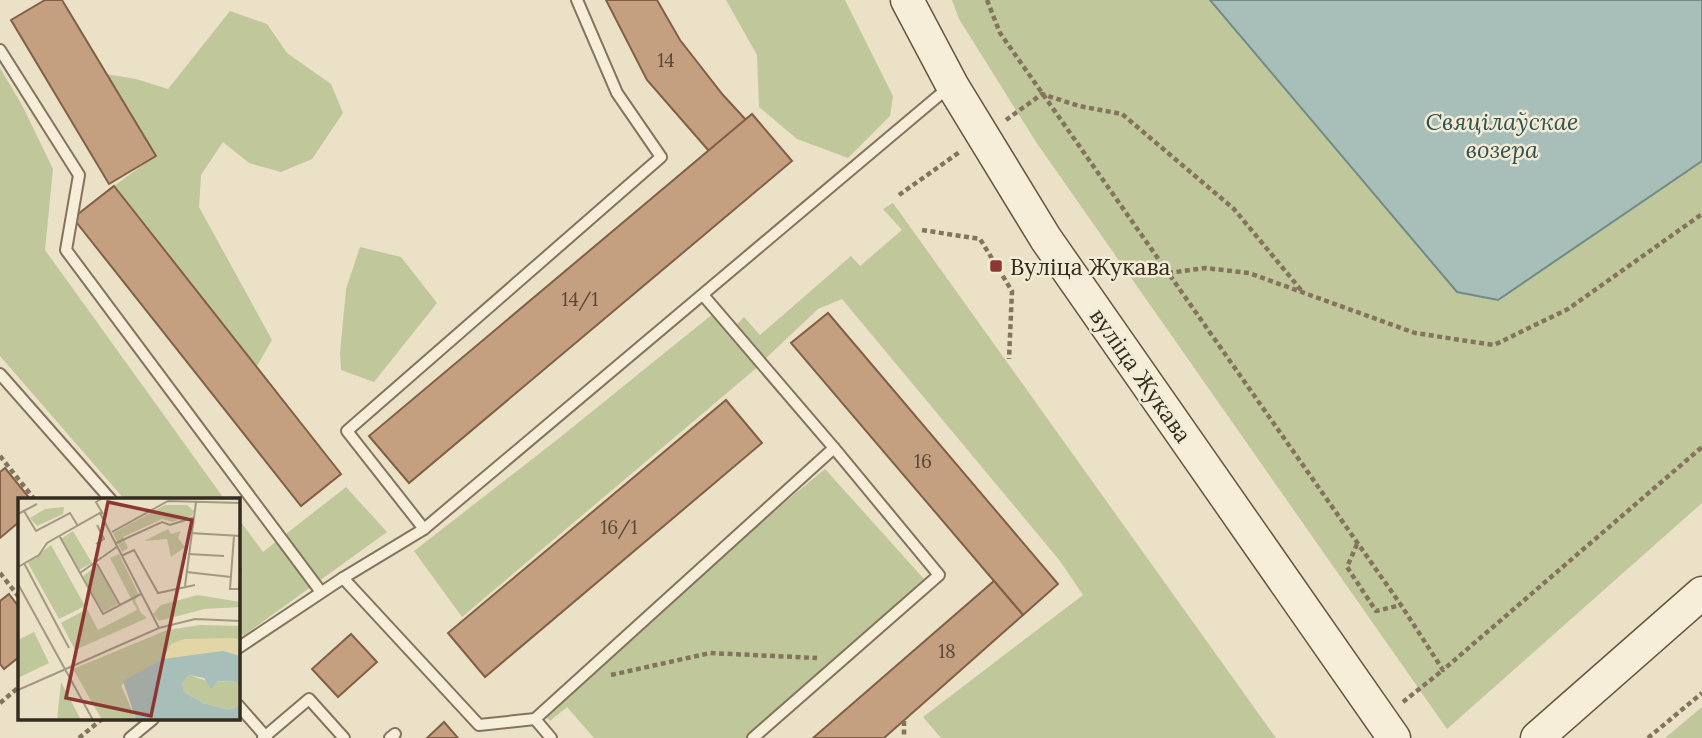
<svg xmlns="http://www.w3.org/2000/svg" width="1702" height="738" font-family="Lora,serif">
	<rect width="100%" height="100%" fill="#eae1c6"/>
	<g fill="#c0c79b">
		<polygon points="726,0 845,0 893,96 890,116 848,158 797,139 759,107 757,55"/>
		<polygon points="952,0 1210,0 1457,292 1498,300 1702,161 1702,503 1447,729 1036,142 959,19"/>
		<polygon points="230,11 267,24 287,53 331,84 343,113 312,159 281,172 249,163 223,142 201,175 199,207 272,340 257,366 114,186 155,156 106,74 136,79 168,89"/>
		<polygon points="0,68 23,107 53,169 45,250 225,500 125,500 0,356"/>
		<polygon points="893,203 1276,738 941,738 923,717 1083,595 1060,561 842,299 818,309 764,360 735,326 744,317 760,335 851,256 860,266 902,230 883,209"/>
		<polygon points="360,247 401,257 437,303 374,382 341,370 340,353 346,289"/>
		<polygon points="714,313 760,365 462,617 414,551 558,439"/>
		<polygon points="825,469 924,579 854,644 748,738 594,738 567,707 550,721 545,715 727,553 744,536"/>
		<polygon points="346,487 387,532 243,636 238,630 238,518 263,552"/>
		<polygon points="1702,707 1702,738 1665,738"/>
	</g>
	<polygon fill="#a7beb9" stroke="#6f8c86" stroke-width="2" points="1210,0 1702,0 1702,161 1498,300 1457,292"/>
	<g fill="#c5a080" stroke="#816046" stroke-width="2">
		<polygon points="45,0 62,0 156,156 109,184 11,20"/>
		<polygon points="606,0 657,0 680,40 723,95 746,120 709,151 647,80"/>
		<polygon points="752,114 792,161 409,483 369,436"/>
		<polygon points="114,186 341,474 301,506 73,218"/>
		<polygon points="828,313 1058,584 1023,615 791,343"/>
		<polygon points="726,400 762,443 485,677 448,633"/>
		<polygon points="5,468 31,500 19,500 19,522 0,538 0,472"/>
		<polygon points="994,581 1023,615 884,738 813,738"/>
		<polygon points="9,594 19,607 19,657 4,669 0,664 0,601"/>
		<polygon points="351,634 377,662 338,697 312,669"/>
		<polygon points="444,722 458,738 427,738"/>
	</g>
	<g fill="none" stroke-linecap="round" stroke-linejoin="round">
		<defs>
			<g id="lane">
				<polyline points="0,50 79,175 66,250 321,592"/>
				<polyline points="703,295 834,448"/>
				<polyline points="0,374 111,500"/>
				<polyline points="424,529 347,431 661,157 617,93 577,0"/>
				<polyline points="343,578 479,725 535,719 834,448 939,575 753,738"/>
				<polyline points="238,648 343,578 424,529 949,87"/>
				<polyline points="238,705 267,738"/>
				<polyline points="535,719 551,738"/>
				<polyline points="130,738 153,719"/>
				<polyline points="263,738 309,699 344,738"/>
				<polyline points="390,738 395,734"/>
			</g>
			<g id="secondary">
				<polyline points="907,0 952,85 1046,239 1394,738"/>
				<polyline points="1537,738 1702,593"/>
			</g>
		</defs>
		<use href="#lane" stroke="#84745e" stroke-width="14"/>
		<use href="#secondary" stroke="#665541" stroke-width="35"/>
		<g stroke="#84745e" stroke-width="4.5" stroke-dasharray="5 3.5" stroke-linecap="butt">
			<polyline points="987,0 1000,33 1401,605 1443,670 1702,447"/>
			<polyline points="1006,120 1042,94 1079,106 1122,114 1234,209 1301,290"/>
			<polyline points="899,195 961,151"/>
			<polyline points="922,230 980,239 1012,291 1009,359"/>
			<polyline points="1168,273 1205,268 1249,273 1415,333 1494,345 1568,309 1702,214"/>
			<polyline points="0,456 35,500"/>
			<polyline points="1357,544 1347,567 1376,611 1401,605"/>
			<polyline points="0,573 19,597"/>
			<polyline points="611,675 710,653 817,658"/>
			<polyline points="1403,702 1443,670"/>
			<polyline points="0,703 19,687"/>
			<polyline points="904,721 904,738"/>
			<polyline points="79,738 102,719"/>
			<polyline points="1648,738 1702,693"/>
		</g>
		<use href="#lane" stroke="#f6eed9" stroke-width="10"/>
		<use href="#secondary" stroke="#f6eed9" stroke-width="32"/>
	</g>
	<rect fill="#8d3733" stroke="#f2ebd5" stroke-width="2.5" x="989" y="259" width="14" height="14" rx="3.5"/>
	<g text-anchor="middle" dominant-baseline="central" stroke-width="5" stroke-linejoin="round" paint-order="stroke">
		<g font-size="19" fill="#594938">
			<text x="666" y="60">14</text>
			<text x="580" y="299">14/1</text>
			<text x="923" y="461">16</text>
			<text x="619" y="527">16/1</text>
			<text x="947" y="651">18</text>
		</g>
		<g font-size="23" fill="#352c20" stroke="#f2ebd5" text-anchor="start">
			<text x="1010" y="266">Вуліца Жукава</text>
		</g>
		<g font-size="23" fill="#352c20" stroke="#f2ebd5">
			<text transform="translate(1141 375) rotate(55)">вуліца Жукава</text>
		</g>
		<g font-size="24" font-style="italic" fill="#315453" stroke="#f2ebd5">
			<text x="1502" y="121">Свяцілаўскае<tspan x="1502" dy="28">возера</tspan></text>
		</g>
	</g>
	<g transform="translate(18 498)">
		<rect width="222" height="222" fill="#eae1c6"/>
		<path d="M 147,7 L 169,7 L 176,13 L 174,18 L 154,24 L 144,21 L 105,39 L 110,50 L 104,54 L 95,35 ZM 46,9 L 45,16 L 19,28 L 12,20 L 27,11 ZM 150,31 L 153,36 L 163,33 L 160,40 L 167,49 L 153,59 L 149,41 L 126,43 ZM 55,33 L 74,65 L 61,72 L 43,41 ZM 33,47 L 67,108 L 41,121 L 10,65 ZM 101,56 L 121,97 L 117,102 L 123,115 L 129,120 L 57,152 L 43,125 L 69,111 L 80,132 L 119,112 L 92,60 ZM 79,68 L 100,106 L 85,114 L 65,78 ZM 180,97 L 222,104 L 222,109 L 186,111 L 141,123 L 135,116 L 143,107 ZM 182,127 L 222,128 L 222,158 L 205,153 L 145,161 L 103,187 L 118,222 L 84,222 L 55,171 L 149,132 ZM 16,134 L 31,165 L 0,180 L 0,142 ZM 171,177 L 189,183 L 222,184 L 222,207 L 211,212 L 185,205 L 166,194 L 164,185 ZM 43,184 L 63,222 L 39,222 Z" fill="#c0c79b"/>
		<path d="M 215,140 L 222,142 L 222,158 L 205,153 L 145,161 L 153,146 L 166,141 Z" fill="#e3d6a6"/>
		<path d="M 205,153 L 222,158 L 222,184 L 200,183 L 193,191 L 186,180 L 171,177 L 164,185 L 166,194 L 185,205 L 211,212 L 222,207 L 222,222 L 118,222 L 105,183 L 145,161 Z" fill="#a7beb9"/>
		<path fill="none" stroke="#a29984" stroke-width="2" d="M 6,13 L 18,33 L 52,15 L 60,28M 0,16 L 19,6M 85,16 L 78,4 L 85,0M 94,34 L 150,3 L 223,5M 172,35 L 223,38M 216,38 L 212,91 L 221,91 L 223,69M 42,39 L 85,116 L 102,107 L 79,66M 98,45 L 144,24 L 152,27 L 177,19M 78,46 L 86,41 L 79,27M 170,56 L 206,58M 103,58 L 116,52 L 140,95 L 177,87M 6,65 L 51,150M 0,69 L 21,57 L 29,45 L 82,15 L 141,130M 168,74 L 213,79M 62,75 L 100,48M 0,86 L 75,222M 167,88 L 178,4M 102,107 L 123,96M 0,192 L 141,130 L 177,121 L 223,123"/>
		<path fill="#8d3733" fill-opacity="0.15" stroke="#8d3733" stroke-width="3.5" d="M 90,4 L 174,22 L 133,218 L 48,200 Z"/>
		<rect width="222" height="222" fill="none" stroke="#352c20" stroke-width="3.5"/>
	</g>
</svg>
